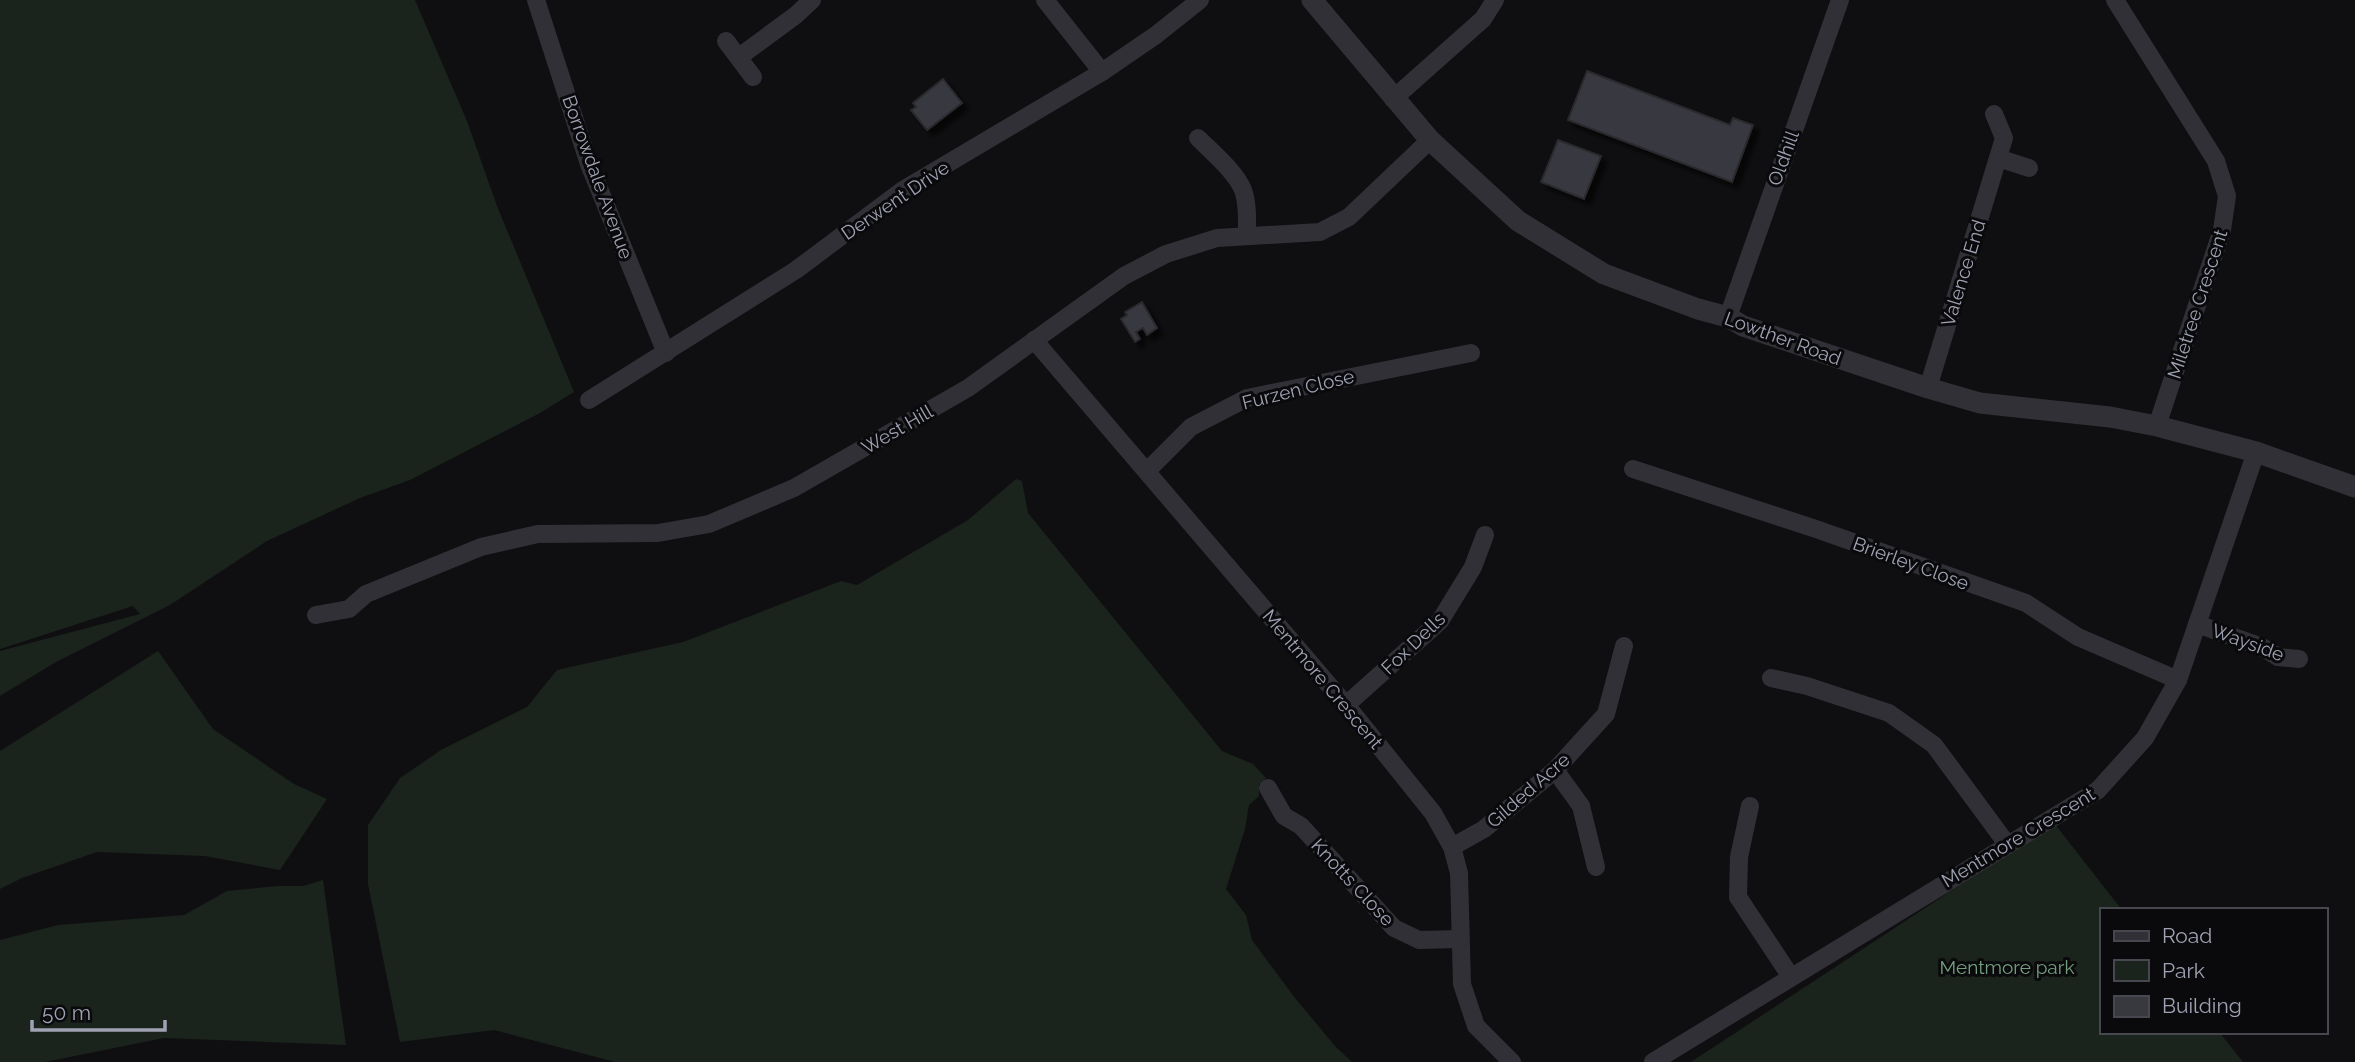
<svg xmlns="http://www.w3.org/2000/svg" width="2355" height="1062" font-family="Raleway,sans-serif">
	<defs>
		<filter id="shadow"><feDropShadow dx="6" dy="6" stdDeviation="2" flood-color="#0009"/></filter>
	</defs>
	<rect width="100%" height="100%" fill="#0f0f11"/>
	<g fill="#1b231d">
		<polygon points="0,0 415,0 467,121 497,206 574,392 540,413 410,480 360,498 267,541 170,605 56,662 0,696 0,651 140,614 133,606 0,649"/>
		<polygon points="1016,479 1022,481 1028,513 1222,751 1253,764 1266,778 1259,784 1259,796 1249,805 1245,829 1226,889 1246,915 1252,940 1295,998 1335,1046 1352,1062 615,1062 494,1030 400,1042 368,884 368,825 400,778 441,750 527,707 557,670 683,642 841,581 857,585 968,520"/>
		<polygon points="158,651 213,729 294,784 327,799 280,870 205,856 97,852 22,878 0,889 0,751"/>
		<polygon points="2054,823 2122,910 2101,910 2101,1032 2219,1032 2243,1062 1691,1062"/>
		<polygon points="323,880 346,1045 164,1038 45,1062 0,1062 0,940 58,925 184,915 227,891 278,886 303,886"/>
	</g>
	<g fill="#38393f" stroke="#2a292d" stroke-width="2" filter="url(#shadow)">
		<polygon points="1587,71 1730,125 1733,118 1753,125 1732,182 1568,120"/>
		<polygon points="943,79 962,103 927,130 911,110 916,107 913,103"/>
		<polygon points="1558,140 1601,156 1584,199 1541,182"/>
		<polygon points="1142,302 1157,328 1147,335 1143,328 1136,332 1140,339 1135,342 1121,319 1127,315 1125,312"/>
	</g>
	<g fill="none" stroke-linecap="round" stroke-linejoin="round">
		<g stroke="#303036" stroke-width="18">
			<polyline points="536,0 589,164 666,353"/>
			<polyline points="1045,0 1102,72"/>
			<polyline points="2115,0 2216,161 2227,196 2222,230 2157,426"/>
			<polyline points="726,41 753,77"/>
			<polyline points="739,57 796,15 812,0"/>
			<polyline points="1393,99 1483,19 1495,0"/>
			<path d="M 1198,138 C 1212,152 1236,172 1243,190 C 1248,203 1247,221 1247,235"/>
			<polyline points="1998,158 2029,168"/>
			<polyline points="1728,317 1840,0"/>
			<polyline points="1034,340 1346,705 1433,813 1452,847 1459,873 1462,984 1476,1026 1512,1062"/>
			<polyline points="1928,388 2004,138 1994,114"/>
			<polyline points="589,400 796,270 903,190 1102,72 1156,35 1200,0"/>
			<polyline points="1633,469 1816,529 2026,603 2078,637 2178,680"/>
			<polyline points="1147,471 1191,427 1247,398 1471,353"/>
			<polyline points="316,615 349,609 366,594 481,547 538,534 658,533 709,524 794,488 968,388 1124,276 1166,254 1217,238 1320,232 1349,217 1430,140"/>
			<polyline points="2197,624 2262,647 2278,657 2299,659"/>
			<polyline points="1771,678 1807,686 1889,713 1934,745 2007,844"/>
			<polyline points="1346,705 1440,621 1473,567 1485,535"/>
			<polyline points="1555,770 1581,806 1596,867"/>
			<polyline points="1268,788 1284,816 1301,826 1394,928 1419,940 1459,939"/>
			<polyline points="1750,806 1739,857 1738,897 1791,977"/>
			<polyline points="1452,847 1484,829 1555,770 1606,714 1624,646"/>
			<polyline points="1653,1062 2098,790 2145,738 2178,680 2256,452"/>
		</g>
		<polyline stroke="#303036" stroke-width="21" points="1312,0 1430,140 1518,221 1604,274 1698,309 1728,317 1743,326 1928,388 1980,403 2110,417 2157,426 2256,452 2355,487"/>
	</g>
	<g text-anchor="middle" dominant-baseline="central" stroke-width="6" stroke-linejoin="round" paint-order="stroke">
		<g font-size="19" fill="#9fa2b3" stroke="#0a0a0c">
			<text transform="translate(1783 158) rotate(-70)">Oldhill</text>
			<text transform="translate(598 177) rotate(70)">Borrowdale Avenue</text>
			<text transform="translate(895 200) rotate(-34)">Derwent Drive</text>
			<text transform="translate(1963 273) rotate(-73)">Valence End</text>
			<text transform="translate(2197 304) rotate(-72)">Miletree Crescent</text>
			<text transform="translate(1783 338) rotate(20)">Lowther Road</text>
			<text transform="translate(1298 389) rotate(-14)">Furzen Close</text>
			<text transform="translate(897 429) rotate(-30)">West Hill</text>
			<text transform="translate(1911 563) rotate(20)">Brierley Close</text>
			<text transform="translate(2248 642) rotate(20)">Wayside</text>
			<text transform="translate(1413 643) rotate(-44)">Fox Dells</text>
			<text transform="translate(1323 679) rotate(50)">Mentmore Crescent</text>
			<text transform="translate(1528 790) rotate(-41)">Gilded Acre</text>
			<text transform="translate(2018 837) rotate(-31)">Mentmore Crescent</text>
			<text transform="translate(1353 882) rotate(47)">Knotts Close</text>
		</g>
		<g font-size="19" fill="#749f7f" stroke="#0a0a0c">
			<text x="2007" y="967">Mentmore park</text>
		</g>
	</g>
	<rect x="2100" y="908" width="228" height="126" fill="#0a0a0c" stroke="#46474f" stroke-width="2"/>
	<rect x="2114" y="931" width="35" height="10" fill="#303036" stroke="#46474f" stroke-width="2"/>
	<text x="2162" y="943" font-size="21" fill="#9fa2b3">Road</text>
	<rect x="2114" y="960" width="35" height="21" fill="#1b231d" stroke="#46474f" stroke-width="2"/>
	<text x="2162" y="978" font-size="21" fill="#9fa2b3">Park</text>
	<rect x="2114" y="996" width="35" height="21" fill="#38393f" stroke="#46474f" stroke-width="2"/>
	<text x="2162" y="1013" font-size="21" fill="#9fa2b3">Building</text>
	<path d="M32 1020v10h133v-10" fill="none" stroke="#9fa2b3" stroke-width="3.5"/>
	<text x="42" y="1020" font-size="21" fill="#9fa2b3" stroke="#0a0a0c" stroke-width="5" paint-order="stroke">50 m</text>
</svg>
